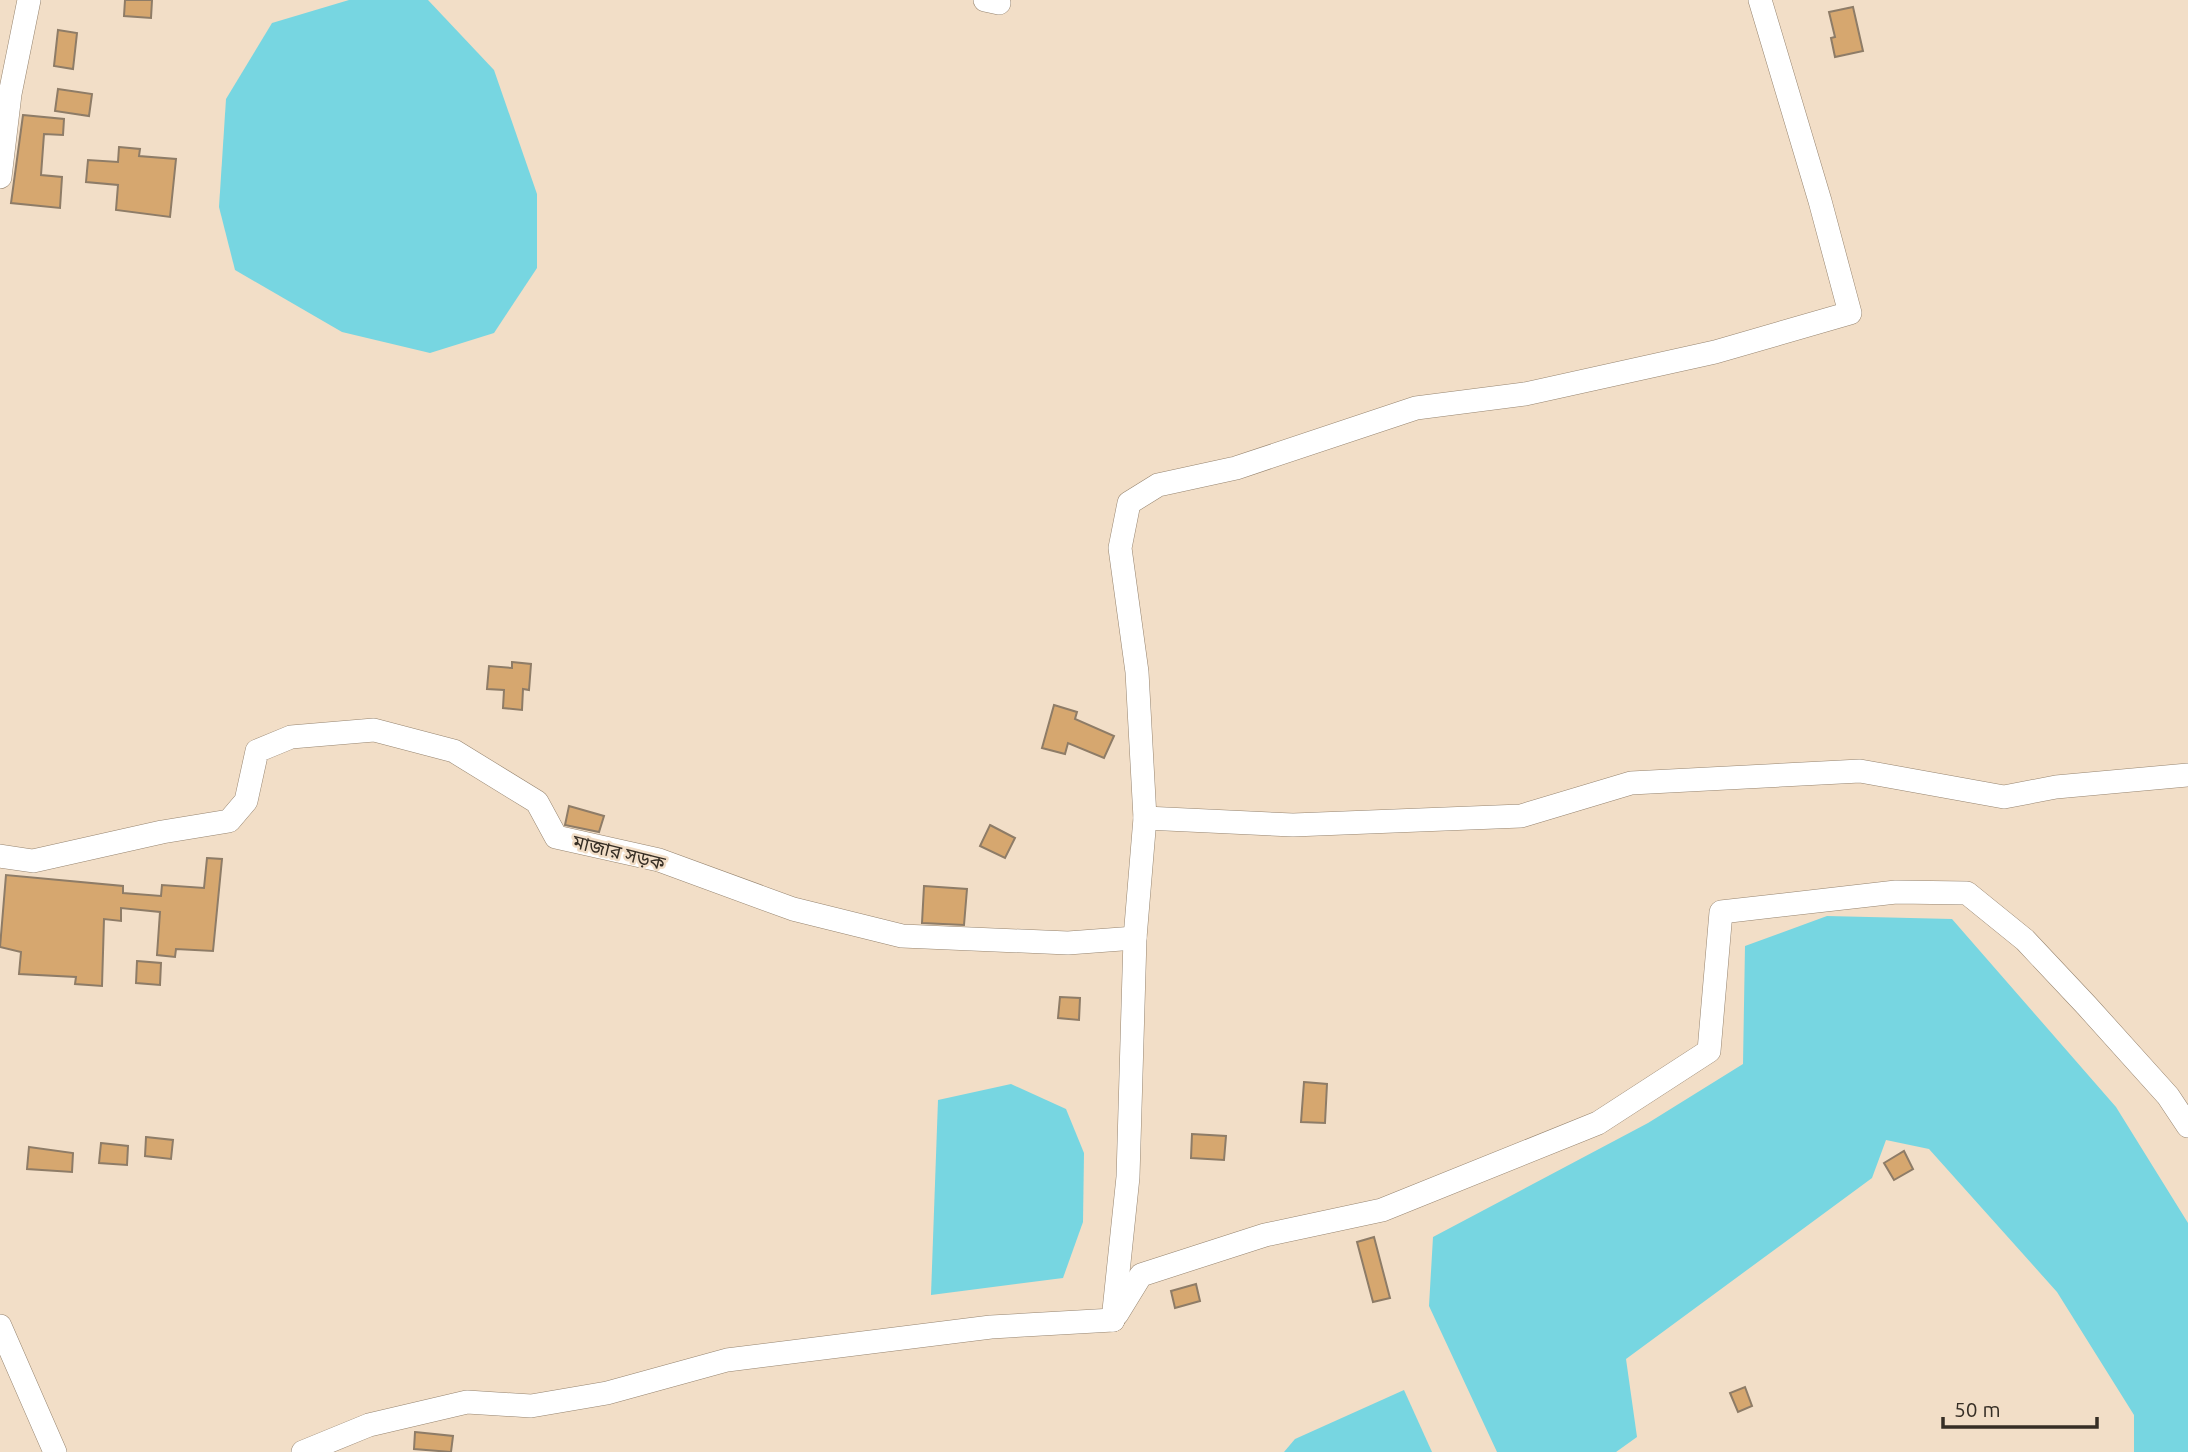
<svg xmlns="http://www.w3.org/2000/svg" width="2188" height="1452" font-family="Ubuntu,'Noto Sans Bengali',sans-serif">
	<rect width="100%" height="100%" fill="#f2dec7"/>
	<g fill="#77d6e1">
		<polygon points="349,0 428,0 494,70 537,194 537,268 494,333 430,353 342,332 235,270 219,207 226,99 272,23"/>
		<polygon points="1827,916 1952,919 2116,1107 2188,1223 2188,1452 2134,1452 2134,1415 2057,1292 1929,1149 1886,1140 1872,1178 1626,1359 1637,1437 1616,1452 1497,1452 1429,1306 1433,1237 1648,1123 1743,1064 1745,946"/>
		<polygon points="1011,1084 1066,1109 1084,1153 1083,1222 1063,1278 931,1295 938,1100"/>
		<polygon points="1404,1390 1432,1452 1284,1452 1295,1439"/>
	</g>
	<g fill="#d6a76f" stroke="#8e7c67" stroke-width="2">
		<polygon points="125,0 152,0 151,18 124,16"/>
		<polygon points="1853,7 1863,51 1835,57 1831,38 1835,37 1829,12"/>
		<polygon points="58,30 77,33 73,69 54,66"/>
		<polygon points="58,89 92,94 89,116 55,111"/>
		<polygon points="23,115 64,119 63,135 44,134 41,175 62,177 60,208 11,203"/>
		<polygon points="119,147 140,149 139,156 176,159 170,217 116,210 118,185 86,182 88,160 118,162"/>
		<polygon points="512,662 531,664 529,690 523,689 522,710 503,708 504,690 487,689 489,666 512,668"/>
		<polygon points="1054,705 1077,712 1075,719 1114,736 1104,758 1068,743 1065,754 1042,748"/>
		<polygon points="569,806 604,816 599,832 565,825"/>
		<polygon points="990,825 1015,838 1005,858 980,846"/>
		<polygon points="207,858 222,859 213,951 176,949 175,957 157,955 160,912 121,908 121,921 104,919 102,986 75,984 76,977 19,974 21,952 0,947 6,875 123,886 123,893 161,896 162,885 204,888"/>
		<polygon points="924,886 967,889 964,925 922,923"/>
		<polygon points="137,961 161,963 160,985 136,983"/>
		<polygon points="1060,997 1080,998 1079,1020 1058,1018"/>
		<polygon points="1304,1082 1327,1084 1325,1123 1301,1122"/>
		<polygon points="1192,1134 1226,1136 1224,1160 1191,1158"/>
		<polygon points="146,1137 173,1140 171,1159 145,1156"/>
		<polygon points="101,1143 128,1146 127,1165 99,1163"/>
		<polygon points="29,1147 73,1153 72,1172 27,1169"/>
		<polygon points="1904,1151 1913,1169 1894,1180 1884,1163"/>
		<polygon points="1374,1237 1390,1298 1373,1302 1357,1242"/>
		<polygon points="1196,1284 1200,1301 1175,1308 1171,1291"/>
		<polygon points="1745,1387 1752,1406 1738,1412 1730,1393"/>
		<polygon points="415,1432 453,1436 451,1452 414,1449"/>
	</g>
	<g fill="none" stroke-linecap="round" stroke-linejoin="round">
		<defs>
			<g id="street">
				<polyline points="985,0 999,3"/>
				<polyline points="0,177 10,94 29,0"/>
				<polyline points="1145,818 1293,825 1521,816 1631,783 1860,771 2004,797 2056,787 2188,775"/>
				<polyline points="0,856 33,861 162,832 229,821 246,801 257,751 291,737 374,730 454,751 537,802 556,837 659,860 793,909 902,936 1068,943 1135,938"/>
				<polyline points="1117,1314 1141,1275 1265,1235 1382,1210 1598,1123 1709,1051 1721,912 1896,892 1967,893 2025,940 2087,1006 2168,1096 2188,1126"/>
				<polyline points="1113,1320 1128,1177 1135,938 1145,818 1137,672 1120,548 1129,503 1158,485 1236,468 1416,408 1525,394 1715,352 1850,313 1820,201 1760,0"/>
				<polyline points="0,1326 55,1452"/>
				<polyline points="303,1452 369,1425 467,1402 531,1406 607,1393 727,1360 991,1327 1113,1320"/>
			</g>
		</defs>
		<use href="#street" stroke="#96846f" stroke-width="24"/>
		<use href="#street" stroke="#fff" stroke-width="23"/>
	</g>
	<g text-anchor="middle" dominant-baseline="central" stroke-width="5" stroke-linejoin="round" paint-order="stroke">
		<g font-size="19" fill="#362e25" stroke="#f2dec7">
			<text transform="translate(619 852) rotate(14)">মাজার সড়ক</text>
		</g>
	</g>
	<path d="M1943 1417v10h154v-10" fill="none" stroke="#362e25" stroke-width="3.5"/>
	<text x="1954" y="1417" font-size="21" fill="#362e25" stroke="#f2dec7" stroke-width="5" paint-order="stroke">50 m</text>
</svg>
